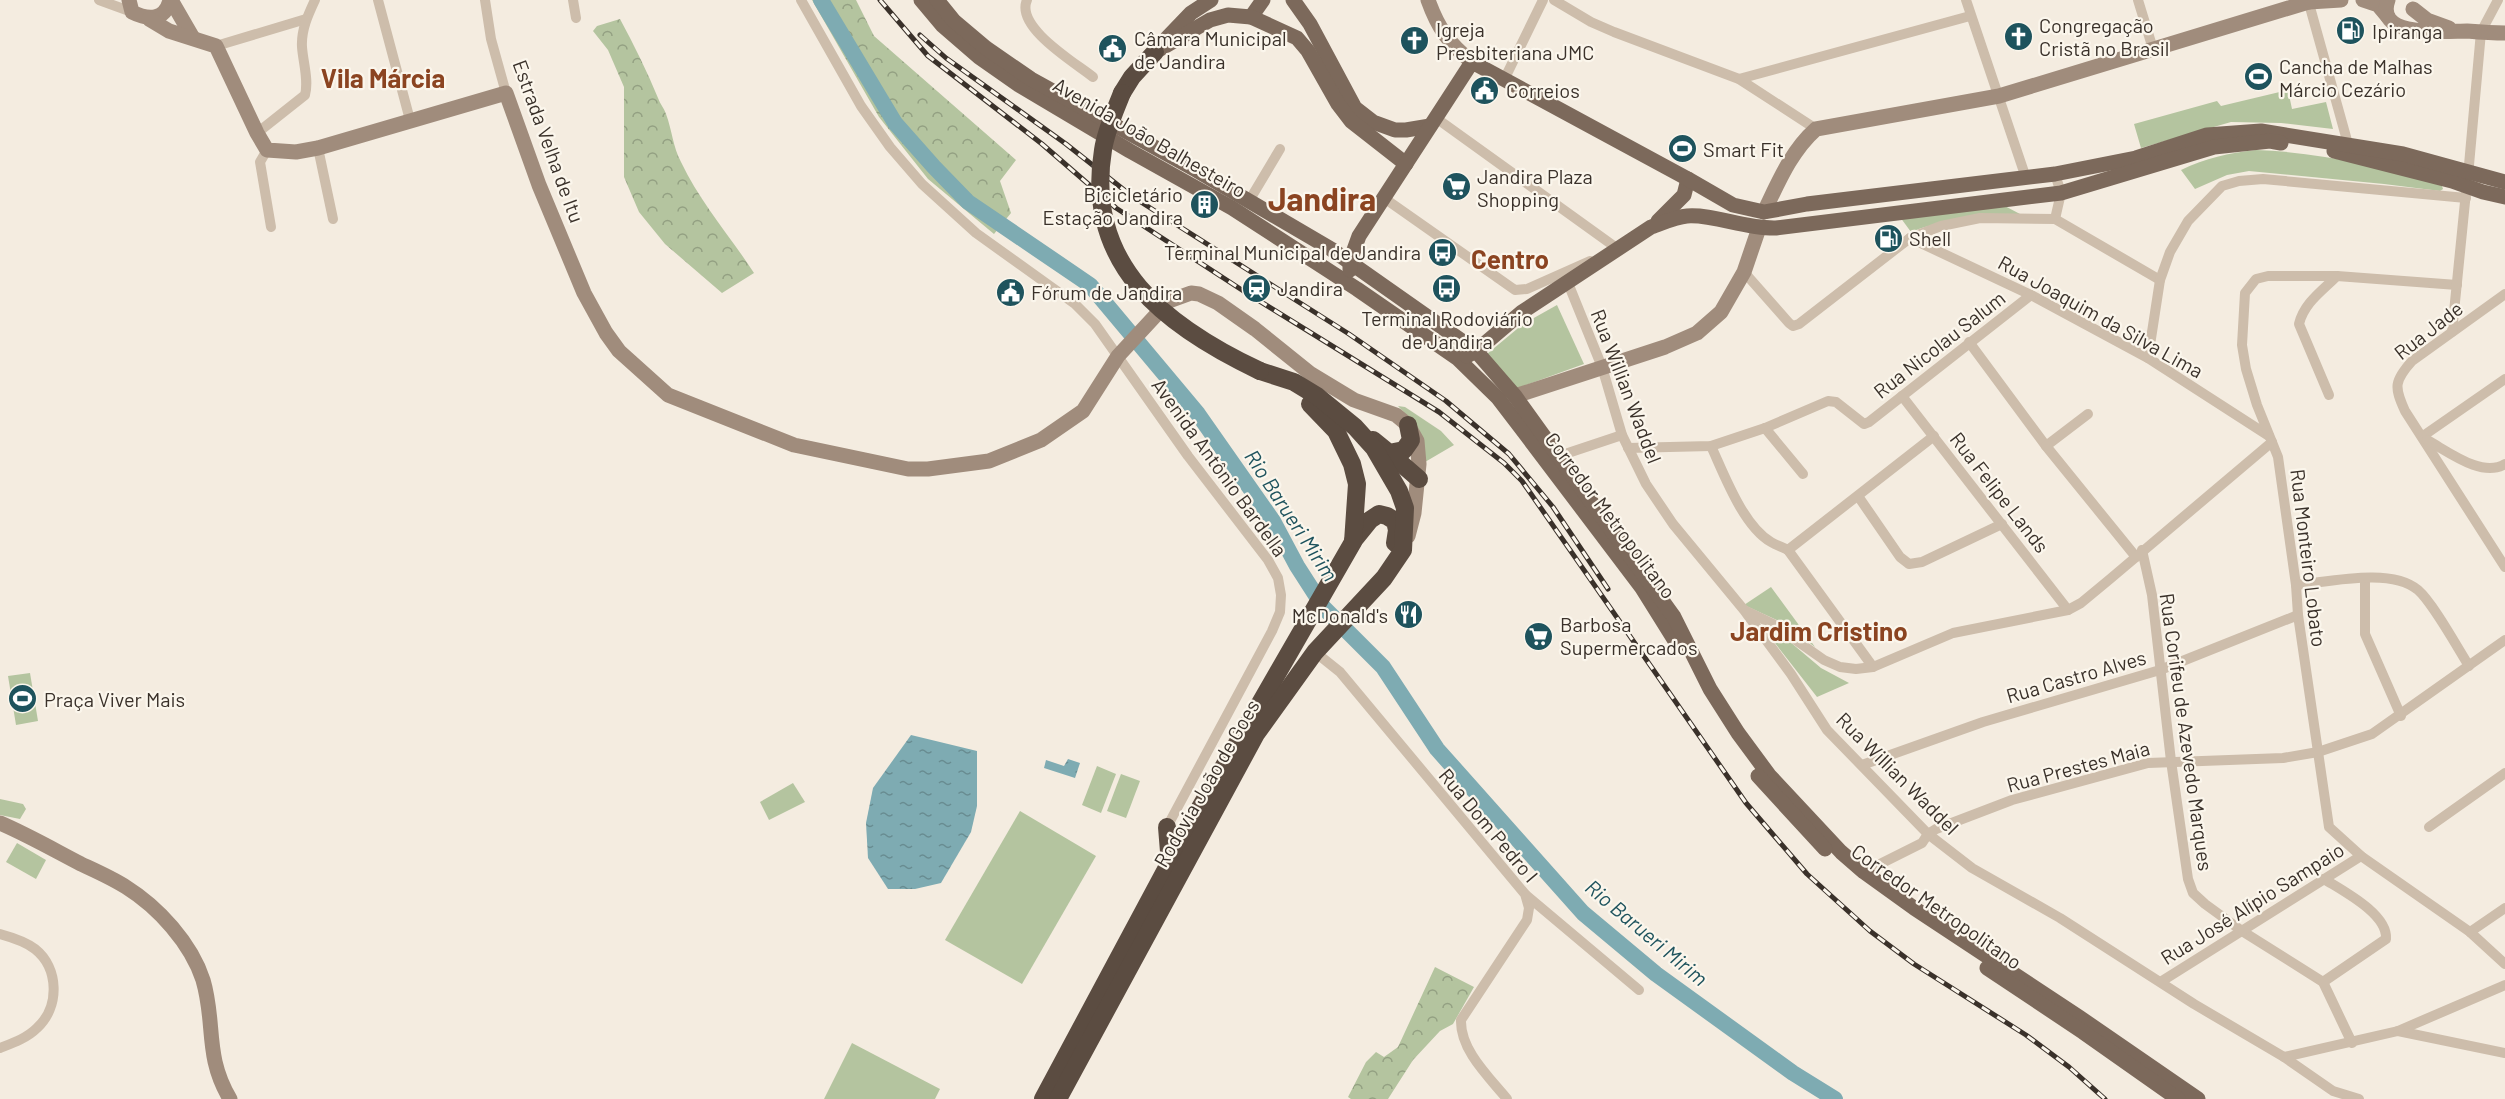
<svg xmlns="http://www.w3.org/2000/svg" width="2505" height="1099" font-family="Barlow,sans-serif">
	<defs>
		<pattern id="forest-crowns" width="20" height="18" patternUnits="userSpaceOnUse" patternTransform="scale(1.5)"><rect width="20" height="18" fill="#b4c49f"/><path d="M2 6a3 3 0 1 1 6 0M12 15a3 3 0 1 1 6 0" fill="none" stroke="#93a082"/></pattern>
		<pattern id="water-ripples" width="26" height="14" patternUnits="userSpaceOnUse" patternTransform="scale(1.5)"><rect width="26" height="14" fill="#7eabb2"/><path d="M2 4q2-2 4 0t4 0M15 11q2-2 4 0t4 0" fill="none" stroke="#688c91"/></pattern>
	</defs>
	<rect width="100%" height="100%" fill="#f4ece0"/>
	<g fill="url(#forest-crowns)">
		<polygon points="812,0 856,0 874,36 1016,160 1000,181 1011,213 994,234 928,179 879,117"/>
		<path d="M 620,19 C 634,45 647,71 658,98 C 660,104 664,108 666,114 C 672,130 673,147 681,162 C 700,202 730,236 754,273 L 722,293 L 665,244 L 639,212 L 624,177 L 624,87 L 608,50 L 593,31 L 597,26 Z"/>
		<polygon points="1435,967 1474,987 1453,1024 1440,1031 1413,1060 1388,1099 1351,1099 1348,1097 1366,1062 1376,1052 1384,1057 1398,1047"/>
	</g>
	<g fill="#b4c49f">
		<polygon points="2288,90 2292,109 2326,102 2333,129 2281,123 2231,122 2141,148 2134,124 2217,101 2221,106"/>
		<path d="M 2256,150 C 2318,152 2380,167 2440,180 L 2443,189 L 2440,191 L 2384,184 L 2249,171 L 2227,175 L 2195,189 L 2181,170 C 2206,158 2228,153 2256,150 Z"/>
		<path d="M 2001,204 L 2020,214 C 1982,217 1946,218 1911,232 L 1900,217 Z"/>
		<polygon points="1557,305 1584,364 1515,389 1487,354 1523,324"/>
		<polygon points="1398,406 1405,407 1441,431 1454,445 1425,462 1415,424"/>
		<polygon points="1771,587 1815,647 1781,622 1744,605"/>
		<polygon points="1765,625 1770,625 1821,668 1849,683 1817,697 1764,629"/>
		<polygon points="30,673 38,721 16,725 8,676"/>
		<polygon points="1097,766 1116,774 1101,813 1082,805"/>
		<polygon points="1121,774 1140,781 1126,818 1107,811"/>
		<polygon points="793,783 805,802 769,820 760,802"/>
		<polygon points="0,799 23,804 26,809 20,819 0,815"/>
		<polygon points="1020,811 1096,856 1022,984 945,940"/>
		<polygon points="17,843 46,860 36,879 6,862"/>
		<polygon points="852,1043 940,1089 935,1099 824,1099"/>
	</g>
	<g fill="url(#water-ripples)">
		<polygon points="911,735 977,751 977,806 971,832 941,883 915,889 888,889 868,858 866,823 873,788"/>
		<polygon points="1068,759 1080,763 1075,778 1044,768 1046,760 1064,766"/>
	</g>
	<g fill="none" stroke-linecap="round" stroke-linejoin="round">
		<polyline stroke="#7eabb2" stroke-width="16" points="821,0 895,123 934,167 968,202 1090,285 1198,414 1273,521 1297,566 1324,608 1383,667 1437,749 1583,913 1656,974 1793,1073 1835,1099"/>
		<g stroke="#cdbdab" stroke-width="10">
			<polyline points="99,0 132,12"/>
			<polyline points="378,0 410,120"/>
			<polyline points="485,0 491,39 506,93"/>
			<polyline points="573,0 576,18"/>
			<polyline points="801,0 861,106 890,147 922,184 976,233 1075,304 1095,324 1188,456 1268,560 1278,578 1281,595 1280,612 1272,631 1167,827"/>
			<path d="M 1027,0 C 1015,27 1074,62 1093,77"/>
			<polyline points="1554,0 1591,22 1614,32 1739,79 1816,129"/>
			<polyline points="1966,0 2026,178"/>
			<polyline points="2138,0 2153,49"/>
			<polyline points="2308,0 2348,144 2348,151"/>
			<polyline points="216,46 306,19"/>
			<polyline points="1739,79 1970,16"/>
			<polyline points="1504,80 1543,0"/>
			<polyline points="1436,118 1618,249"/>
			<path d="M 257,133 L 305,95 C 309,80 303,62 302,47 C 301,30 308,15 315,0"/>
			<polyline points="318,148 333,219"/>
			<polyline points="267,150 260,162 271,227"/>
			<polyline points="2468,176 2481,32 2498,0"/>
			<polyline points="1384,198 1515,290 1527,289 1590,261"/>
			<polyline points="1249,201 1280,149"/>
			<polyline points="2055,219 2061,193 2055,174"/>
			<polyline points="1910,238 2031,295 2148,358 2269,436"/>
			<polyline points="1744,272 1789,323 1793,326 1799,324 1910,238 1941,226 1980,218 2055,219 2160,280"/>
			<polyline points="1568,283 1602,367 1622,435 1646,484 1673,524 1744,610 1791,674 1827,730 1928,834 1972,868 2060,918 2194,1004 2284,1057 2398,1031 2505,985"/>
			<polyline points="2457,285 2337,276 2268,276 2256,279 2245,293 2242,345 2246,369 2257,405 2278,457 2296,585 2298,615 2329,827 2361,856 2470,932 2505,964"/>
			<path d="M 2505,294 L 2412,361 C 2394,381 2394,387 2405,411 L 2505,567"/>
			<polyline points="2452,332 2466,192"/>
			<polyline points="1969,342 2046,446 2136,557"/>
			<polyline points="2148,358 2160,280 2170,252 2188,221 2222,186 2239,181 2263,179 2466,198"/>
			<path d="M 2329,395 L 2299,324 C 2304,303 2322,291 2337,276"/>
			<polyline points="1902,396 2068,610"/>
			<polyline points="1765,428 1803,474"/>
			<polyline points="2423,436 2505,379"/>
			<path d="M 2427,440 C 2449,452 2482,478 2505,464"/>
			<path d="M 1711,446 C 1724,474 1743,526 1771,542 C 1776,545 1782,547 1788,550"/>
			<polyline points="2046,446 2088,414"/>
			<polyline points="1628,448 1711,446 1765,428 1828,401 1836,402 1864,424 1869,422 2031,295"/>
			<polyline points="1565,454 1622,435"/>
			<polyline points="1858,496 1900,557 1909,564 1922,562 2002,524"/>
			<polyline points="2142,550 2152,595 2171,761 2188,879 2193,893 2205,904 2242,931 2323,982 2352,1043"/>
			<polyline points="2365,578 2365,634 2401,716"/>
			<path d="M 2296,585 C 2329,582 2391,567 2418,590 C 2433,603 2457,647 2469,666"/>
			<polyline points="1746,611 1773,624 1824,660 1840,667 1856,669 1873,667 1953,633 2068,610 2081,603 2110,579 2272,442"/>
			<path d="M 1315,652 L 1340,672 L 1525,894 L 1529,908 L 1527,920 L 1461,1020 C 1460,1050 1489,1077 1507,1099"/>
			<polyline points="1873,667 1788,550 1934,436"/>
			<polyline points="1862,765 1983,722 2160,670 2298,615"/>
			<polyline points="2429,827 2505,773"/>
			<polyline points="1864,872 1922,843 1928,834 1936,829 2012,800 2148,763 2283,758 2318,752 2372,734 2505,640"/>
			<polyline points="1526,895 1639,990"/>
			<polyline points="2470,932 2505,908"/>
			<path d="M 0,934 C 11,937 25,941 35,949 C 59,968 60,1007 37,1028 C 27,1038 13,1043 0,1048"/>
			<polyline points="2162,981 2361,856"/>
			<path d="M 2323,982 L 2386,939 C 2388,914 2343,891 2324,879"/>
			<polyline points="2398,1031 2505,1053"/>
			<polyline points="2284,1057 2333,1091 2359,1099"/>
		</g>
		<g stroke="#a08c7c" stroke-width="15">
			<path d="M 129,0 L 132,12 C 148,20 165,21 170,0"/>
			<polyline points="171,0 193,38"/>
			<path d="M 1428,0 C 1438,28 1449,44 1472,62"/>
			<polyline points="2363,0 2378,5 2388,17"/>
			<path d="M 2388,0 C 2374,39 2446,31 2467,31 C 2479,32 2492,33 2505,33"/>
			<polyline points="2309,2 2341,0"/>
			<polyline points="2413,9 2427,20 2449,28"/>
			<polyline points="149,19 169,31 216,46 257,133 267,150 296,152 318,148 506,93 539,185 584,293 606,333 619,351 668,395 794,445 908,469 928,469 989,461 1041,440 1083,411 1118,356 1169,301 1191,293 1199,294 1218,303 1255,329 1311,374 1354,400 1396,415 1408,425 1417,441 1419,464 1414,513 1408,536"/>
			<path d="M 1764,212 C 1778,183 1791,151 1816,129 L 1999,96 L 2315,0"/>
			<polyline points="1515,396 1665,347 1697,333 1721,312 1744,272 1759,228"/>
			<path d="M 0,823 C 28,835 54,850 81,864 C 96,871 112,878 126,887 C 158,907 191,943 203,980 C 216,1024 204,1055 230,1099"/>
		</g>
		<g stroke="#7c695b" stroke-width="15">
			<polyline points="921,0 942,25 979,57 1019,85 1130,151 1232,208 1357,289 1457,358 1498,398 1524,432 1642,588 1677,644"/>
			<polyline points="937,0 954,21 986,48 1031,79 1196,170 1331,249 1476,351 1515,396 1674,617 1710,689 1738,733 1769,775 1841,852 1864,872 1914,908 2079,1017 2198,1099"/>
			<polyline points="1293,0 1310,24 1355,108 1373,122 1395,130 1406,130 1430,126"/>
			<polyline points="1251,17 1263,0"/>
			<polyline points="1167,38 1191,13 1211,0"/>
			<polyline points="1155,52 1210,20 1228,15 1251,17 1297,38 1308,51 1338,104 1351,121 1406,164"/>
			<polyline points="2334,151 2452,181 2483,192 2505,197"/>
			<polyline points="1658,221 1684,195 1688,179"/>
			<polyline points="1350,270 1350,261 1359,236 1472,62 1688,179 1733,205 1764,212 1807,204 2055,174 2136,158 2207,135 2261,131 2403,154 2505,182"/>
			<path d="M 1467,356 L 1476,351 L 1522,312 L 1651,227 C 1663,223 1675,217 1687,216 C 1714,214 1745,229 1776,228 L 2061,193 L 2214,147 L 2270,141 L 2281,143"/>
			<polyline points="1758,776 1825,849"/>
			<polyline points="1987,968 2083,1032 2178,1099"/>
		</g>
		<g stroke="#5b4c41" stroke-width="18">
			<polyline points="1122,93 1132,77 1155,52"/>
			<polyline points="1373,440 1389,453 1404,450 1411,440 1408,425"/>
			<polyline points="1389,453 1419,479"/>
			<polyline points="1353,541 1370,520 1379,514 1387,516 1395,521 1397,530 1395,543"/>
			<polyline points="1167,827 1170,864"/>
			<polyline points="1043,1099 1186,832 1353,542 1357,484 1352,464 1336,431 1310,404"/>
			<polyline points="1058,1099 1256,734 1315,652 1384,578 1403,550 1405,508 1399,491 1374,448 1355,427 1317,396 1294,382 1260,371"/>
		</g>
		<defs>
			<g id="rail">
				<polyline points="880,0 928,56 1042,144 1116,208 1245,292 1439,412 1504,463 1522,481 1746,803 1807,874 1870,931 1914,964 2026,1035 2069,1067 2105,1099"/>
				<polyline points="920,35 946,58 1066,144 1133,197 1349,334 1446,401 1509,454 1553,507 1608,589"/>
			</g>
		</defs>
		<use href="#rail" stroke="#3a312a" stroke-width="5"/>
		<use href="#rail" stroke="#fbf6ec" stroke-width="3" stroke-dasharray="9" stroke-linecap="butt"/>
		<path stroke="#5b4c41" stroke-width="18" d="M 1122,93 C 1115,111 1106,130 1103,150 C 1084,266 1167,327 1260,371"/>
	</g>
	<defs>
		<symbol id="fuel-disc" viewBox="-11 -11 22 22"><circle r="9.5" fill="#1e535d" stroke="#fbf6ec"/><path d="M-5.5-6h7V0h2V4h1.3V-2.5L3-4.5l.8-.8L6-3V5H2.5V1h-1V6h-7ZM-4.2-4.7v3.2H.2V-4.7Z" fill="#fff"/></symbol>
		<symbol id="church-disc" viewBox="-11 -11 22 22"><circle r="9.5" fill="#1e535d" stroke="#fbf6ec"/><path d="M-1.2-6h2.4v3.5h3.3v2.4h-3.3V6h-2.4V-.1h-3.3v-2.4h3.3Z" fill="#fff"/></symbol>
		<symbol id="civic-disc" viewBox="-11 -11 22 22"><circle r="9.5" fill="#1e535d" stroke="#fbf6ec"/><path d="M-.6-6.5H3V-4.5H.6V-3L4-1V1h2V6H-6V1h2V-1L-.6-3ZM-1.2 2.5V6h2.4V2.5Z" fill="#fff"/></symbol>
		<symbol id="stadium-disc" viewBox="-11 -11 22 22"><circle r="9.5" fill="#1e535d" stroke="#fbf6ec"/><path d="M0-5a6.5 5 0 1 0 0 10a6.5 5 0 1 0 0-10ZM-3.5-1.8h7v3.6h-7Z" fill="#fff"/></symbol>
		<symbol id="supermarket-disc" viewBox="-11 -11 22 22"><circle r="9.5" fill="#1e535d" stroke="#fbf6ec"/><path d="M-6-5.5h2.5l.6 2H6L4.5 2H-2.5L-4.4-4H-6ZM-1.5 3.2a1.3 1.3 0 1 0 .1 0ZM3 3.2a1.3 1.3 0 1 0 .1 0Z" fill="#fff"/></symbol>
		<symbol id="building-disc" viewBox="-11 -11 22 22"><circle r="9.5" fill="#1e535d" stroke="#fbf6ec"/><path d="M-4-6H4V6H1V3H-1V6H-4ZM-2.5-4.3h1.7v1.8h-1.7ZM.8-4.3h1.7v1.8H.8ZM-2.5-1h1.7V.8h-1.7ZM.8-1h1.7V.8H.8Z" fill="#fff"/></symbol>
		<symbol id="bus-disc" viewBox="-11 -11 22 22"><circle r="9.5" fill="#1e535d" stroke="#fbf6ec"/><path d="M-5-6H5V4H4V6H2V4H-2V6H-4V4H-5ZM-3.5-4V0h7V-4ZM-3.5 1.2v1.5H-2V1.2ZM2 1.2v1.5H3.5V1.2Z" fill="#fff"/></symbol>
		<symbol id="station-disc" viewBox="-11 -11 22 22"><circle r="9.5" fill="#1e535d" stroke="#fbf6ec"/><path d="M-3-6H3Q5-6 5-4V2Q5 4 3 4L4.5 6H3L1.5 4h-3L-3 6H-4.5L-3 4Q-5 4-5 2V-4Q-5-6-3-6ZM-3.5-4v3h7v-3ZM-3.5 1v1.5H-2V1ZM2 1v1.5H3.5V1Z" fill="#fff"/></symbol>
		<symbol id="restaurant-disc" viewBox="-11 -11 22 22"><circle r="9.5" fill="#1e535d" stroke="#fbf6ec"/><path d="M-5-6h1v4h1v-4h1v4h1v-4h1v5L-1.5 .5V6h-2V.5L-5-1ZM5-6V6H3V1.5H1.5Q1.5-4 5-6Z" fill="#fff"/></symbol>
	</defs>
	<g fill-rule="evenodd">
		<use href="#fuel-disc" x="2334" y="14" width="33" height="33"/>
		<use href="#church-disc" x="2002" y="20" width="33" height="33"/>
		<use href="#church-disc" x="1398" y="24" width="33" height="33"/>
		<use href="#civic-disc" x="1096" y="32" width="33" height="33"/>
		<use href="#stadium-disc" x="2242" y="60" width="33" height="33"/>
		<use href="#civic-disc" x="1468" y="74" width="33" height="33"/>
		<use href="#stadium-disc" x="1666" y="132" width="33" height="33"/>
		<use href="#supermarket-disc" x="1440" y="170" width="33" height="33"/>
		<use href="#building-disc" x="1188" y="188" width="33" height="33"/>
		<use href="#fuel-disc" x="1872" y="222" width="33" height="33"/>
		<use href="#bus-disc" x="1426" y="236" width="33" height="33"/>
		<use href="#station-disc" x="1240" y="272" width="33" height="33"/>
		<use href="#bus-disc" x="1430" y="272" width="33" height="33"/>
		<use href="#civic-disc" x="994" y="276" width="33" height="33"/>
		<use href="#restaurant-disc" x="1392" y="598" width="33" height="33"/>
		<use href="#supermarket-disc" x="1522" y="620" width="33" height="33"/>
		<use href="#stadium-disc" x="6" y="682" width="33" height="33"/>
	</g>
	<g text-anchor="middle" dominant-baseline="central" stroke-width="4.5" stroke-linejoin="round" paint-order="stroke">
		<g font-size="20" fill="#3a312a" stroke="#fbf6ec" text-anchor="start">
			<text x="2039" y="25">Congregação<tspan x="2039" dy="23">Cristã no Brasil</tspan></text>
			<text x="1436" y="29">Igreja<tspan x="1436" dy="23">Presbiteriana JMC</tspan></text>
			<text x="2372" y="31">Ipiranga</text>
			<text x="1134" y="38">Câmara Municipal<tspan x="1134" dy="23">de Jandira</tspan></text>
			<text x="2279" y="66">Cancha de Malhas<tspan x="2279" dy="23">Márcio Cezário</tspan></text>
			<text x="1506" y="90">Correios</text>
			<text x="1703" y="149">Smart Fit</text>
			<text x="1477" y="176">Jandira Plaza<tspan x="1477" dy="23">Shopping</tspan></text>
			<text x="1183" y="194" text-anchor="end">Bicicletário<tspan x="1183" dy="23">Estação Jandira</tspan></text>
			<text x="1909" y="238">Shell</text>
			<text x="1421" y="252" text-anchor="end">Terminal Municipal de Jandira</text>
			<text x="1277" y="288">Jandira</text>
			<text x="1031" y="292">Fórum de Jandira</text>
			<text x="1447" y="318" text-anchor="middle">Terminal Rodoviário<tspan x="1447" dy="23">de Jandira</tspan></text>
			<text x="1388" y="615" text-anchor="end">McDonald's</text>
			<text x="1560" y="624">Barbosa<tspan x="1560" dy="23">Supermercados</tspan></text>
			<text x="44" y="699">Praça Viver Mais</text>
		</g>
		<g font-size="20" fill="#3a312a" stroke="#fbf6ec">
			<text transform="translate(1150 137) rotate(30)">Avenida João Balhesteiro</text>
			<text transform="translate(549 141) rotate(70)">Estrada Velha de Itu</text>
			<text transform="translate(2101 316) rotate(29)">Rua Joaquim da Silva Lima</text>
			<text transform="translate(2428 330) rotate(-38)">Rua Jade</text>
			<text transform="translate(1939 344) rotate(-38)">Rua Nicolau Salum</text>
			<text transform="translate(1627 386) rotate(69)">Rua Willian Waddel</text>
			<text transform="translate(1220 467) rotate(54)">Avenida Antônio Bardella</text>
			<text transform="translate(2000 492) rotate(52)">Rua Felipe Lands</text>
			<text transform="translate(1611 515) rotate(53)">Corredor Metropolitano</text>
			<text transform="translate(2309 558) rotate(83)">Rua Monteiro Lobato</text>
			<text transform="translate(2076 676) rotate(-16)">Rua Castro Alves</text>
			<text transform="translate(2187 732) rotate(82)">Rua Corifeu de Azevedo Marques</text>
			<text transform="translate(2078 766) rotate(-15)">Rua Prestes Maia</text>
			<text transform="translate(1898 773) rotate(45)">Rua Willian Waddel</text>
			<text transform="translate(1206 783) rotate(-60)">Rodovia João de Goes</text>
			<text transform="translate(1489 825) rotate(50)">Rua Dom Pedro I</text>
			<text transform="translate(2252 903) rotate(-32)">Rua José Alípio Sampaio</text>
			<text transform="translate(1937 906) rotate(35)">Corredor Metropolitano</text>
		</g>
		<g font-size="21" font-style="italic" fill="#1e535d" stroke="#fbf6ec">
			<text transform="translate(1292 515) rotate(57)">Rio Barueri Mirim</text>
			<text transform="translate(1647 932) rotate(40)">Rio Barueri Mirim</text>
		</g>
		<g font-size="26" font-weight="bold" fill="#8b4421" stroke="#fbf6ec">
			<text x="383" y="77">Vila Márcia</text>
			<text x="1510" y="258">Centro</text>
			<text x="1819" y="630">Jardim Cristino</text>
		</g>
		<g font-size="32" font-weight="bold" fill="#8b4421" stroke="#fbf6ec">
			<text x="1322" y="198">Jandira</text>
		</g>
	</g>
</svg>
